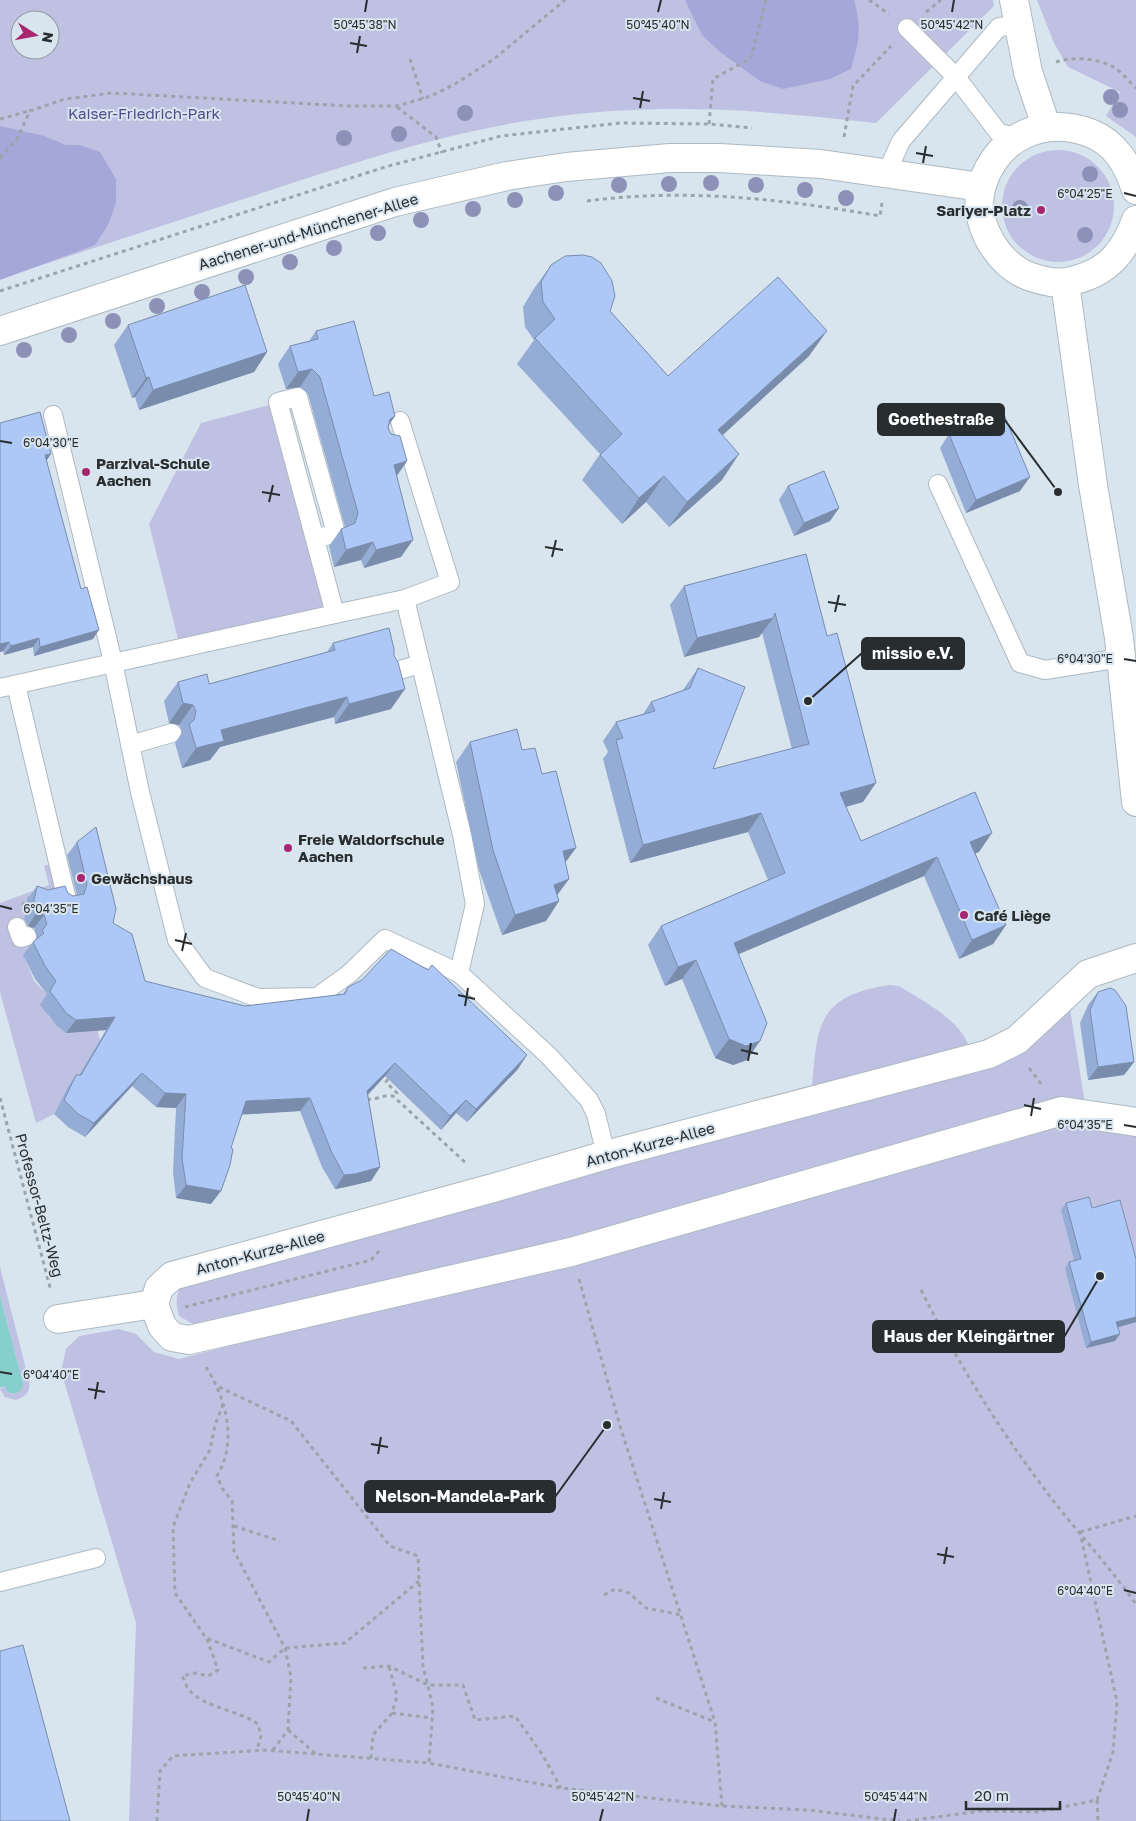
<svg xmlns="http://www.w3.org/2000/svg" width="1136" height="1821" font-family="'Golos Text',sans-serif">
	<rect width="100%" height="100%" fill="#d9e5ee"/>
	<g fill="#bfc1e3" fill-rule="evenodd">
		<path d="M 0,0 L 993,0 L 994,6 L 876,123 C 763,110 660,102 546,118 C 451,131 362,160 271,190 C 181,220 90,249 0,279 ZM 20,20 L 50,20 L 50,50 L 20,50 Z"/>
		<polygon points="1037,0 1136,0 1136,137 1106,116 1120,92 1068,67 1054,43"/>
		<circle cx="1058" cy="206" r="56"/>
		<polygon points="273,404 331,612 179,643 149,524 201,423"/>
		<path d="M 61,860 L 72,903 L 29,902 C 20,914 25,928 31,941 L 37,943 L 24,956 L 34,981 L 47,994 L 48,1016 L 57,1025 L 95,1020 L 100,1040 L 71,1089 L 67,1089 L 54,1114 L 36,1123 L 0,992 L 0,903 L 49,885 L 44,866 Z"/>
		<path d="M 889,985 L 899,986 C 923,1001 959,1019 969,1046 L 812,1088 C 817,1026 817,996 889,985 Z"/>
		<path d="M 1068,996 L 1085,1104 L 586,1235 L 196,1326 L 179,1316 C 175,1302 176,1294 184,1281 L 957,1065 Z"/>
		<polygon points="1058,1124 1103,1126 1136,1136 1136,1821 129,1821 136,1623 61,1371 66,1349 79,1336 119,1329 136,1334 154,1352 179,1359 1006,1143"/>
		<path d="M 0,1267 L 29,1381 C 31,1391 26,1397 16,1400 L 5,1397 L 0,1389 L 5,1386 L 13,1394 L 16,1394 L 23,1383 L 0,1296 Z"/>
	</g>
	<g fill="#a6a7d9">
		<path d="M 685,0 L 854,0 C 862,28 859,42 851,69 L 830,79 L 783,89 L 760,81 L 720,52 L 702,35 Z"/>
		<polygon points="0,126 44,136 66,145 80,145 100,152 116,179 116,203 108,225 95,245 0,280"/>
	</g>
	<polygon fill="#87cfcd" points="0,1296 23,1383 21,1390 15,1394 8,1392 5,1386 0,1388"/>
	<g fill="none" stroke-linecap="round" stroke-linejoin="round">
		<defs>
			<g id="service">
				<polyline points="1016,138 998,132 956,77 999,27 1018,25"/>
				<polyline points="887,172 901,141 956,77 907,28"/>
				<polyline points="53,415 113,662 140,792 177,940 205,978 258,998 317,997 349,974 385,939 459,973 549,1056 589,1100 596,1114 606,1155"/>
				<polyline points="400,421 450,582 405,599 462,835 475,904 459,973"/>
				<polyline points="938,484 1020,663 1045,670 1121,658"/>
				<polyline points="315,539 336,533 298,397 278,402 335,614 405,599"/>
				<polyline points="390,673 420,664"/>
				<polyline points="16,685 67,900"/>
				<polyline points="0,688 335,614"/>
				<polyline points="130,745 172,733"/>
				<polyline points="17,927 21,938 27,936"/>
				<polyline points="0,1582 96,1558"/>
			</g>
			<g id="minor">
				<polyline points="1014,0 1028,72 1046,126"/>
				<path d="M 1136,190 C 1128,165 1116,143 1090,133 C 1044,116 997,136 982,185 C 971,220 997,266 1031,277 C 1046,282 1059,285 1075,280 C 1108,272 1125,251 1136,220"/>
				<polyline points="1065,283 1093,485 1119,638 1136,802"/>
				<polyline points="1136,958 1088,974 1017,1040 989,1054 606,1155 493,1188 172,1276 159,1288 154,1304 162,1326 172,1337 189,1340 571,1252 1062,1111 1136,1122"/>
				<polyline points="58,1319 154,1304"/>
			</g>
			<polyline id="tertiary" points="0,331 395,202 507,176 566,167 670,158 719,158 821,164 981,187"/>
		</defs>
		<use href="#service" stroke="#adb9c1" stroke-width="20"/>
		<use href="#minor" stroke="#adb9c1" stroke-width="30"/>
		<use href="#tertiary" stroke="#adb9c1" stroke-width="30"/>
		<g stroke="#9ba4ab" stroke-width="3" stroke-dasharray="4 4" stroke-linecap="butt">
			<polyline points="869,0 889,14"/>
			<polyline points="926,12 941,0"/>
			<polyline points="410,59 423,99"/>
			<path d="M 1056,62 C 1074,56 1099,58 1115,68 C 1123,73 1129,82 1136,88"/>
			<polyline points="397,107 436,137 442,153"/>
			<polyline points="0,119 29,111"/>
			<polyline points="709,124 713,79 751,58 766,0"/>
			<polyline points="844,137 853,86 891,46"/>
			<polyline points="0,158 17,139 30,111 65,99 112,93 348,106 397,106 431,96 455,84 494,59 565,0"/>
			<path d="M 587,201 C 685,188 783,199 880,216 L 882,203"/>
			<polyline points="0,291 385,167 501,136 620,123 709,124 752,128"/>
			<polyline points="22,905 32,896"/>
			<polyline points="1029,1068 1042,1085"/>
			<polyline points="388,1079 386,1082 397,1093 394,1097"/>
			<polyline points="0,1098 51,1291"/>
			<path d="M 367,1099 C 375,1101 384,1094 393,1096 L 467,1164"/>
			<polyline points="579,1279 620,1426 715,1722 722,1806"/>
			<path d="M 921,1290 C 959,1365 1003,1436 1055,1503 C 1082,1537 1111,1569 1136,1604"/>
			<polyline points="185,1307 371,1260 379,1251"/>
			<path d="M 206,1367 C 226,1399 238,1441 217,1476 L 222,1488 L 232,1501 L 234,1551 L 285,1648 L 291,1677 L 288,1730 L 273,1750"/>
			<polyline points="219,1387 291,1421 390,1546 418,1556 423,1666 433,1707 429,1763"/>
			<polyline points="223,1404 215,1425 210,1450 190,1483 173,1527 175,1593 206,1638 269,1662 285,1648 345,1643 419,1581"/>
			<polyline points="234,1526 280,1541"/>
			<polyline points="1080,1532 1136,1516"/>
			<polyline points="604,1595 615,1589 629,1593 646,1608 681,1615"/>
			<path d="M 207,1639 L 218,1670 L 208,1676 L 195,1673 L 182,1676 C 185,1681 186,1687 190,1691 C 204,1707 240,1711 258,1724 L 261,1736 L 257,1750"/>
			<polyline points="363,1668 389,1666 428,1685 463,1685 475,1720 515,1716 542,1754 561,1788"/>
			<polyline points="656,1698 715,1722"/>
			<polyline points="392,1713 432,1718"/>
			<polyline points="288,1730 316,1754"/>
			<polyline points="371,1758 373,1735 392,1713 397,1696 389,1666"/>
			<polyline points="1097,1800 1098,1821"/>
			<polyline points="157,1821 160,1771 173,1756 265,1750 429,1763 561,1788 722,1806 808,1810 900,1821"/>
			<polyline points="907,1821 981,1811 1038,1812 1097,1800 1113,1752 1117,1702 1080,1532"/>
		</g>
		<use href="#service" stroke="#fff" stroke-width="18"/>
		<use href="#minor" stroke="#fff" stroke-width="28"/>
		<use href="#tertiary" stroke="#fff" stroke-width="28"/>
	</g>
	<g fill="#8d91b8">
		<circle cx="1111" cy="97" r="8"/>
		<circle cx="1120" cy="110" r="8"/>
		<circle cx="465" cy="113" r="8"/>
		<circle cx="399" cy="134" r="8"/>
		<circle cx="344" cy="138" r="8"/>
		<circle cx="1090" cy="174" r="8"/>
		<circle cx="711" cy="183" r="8"/>
		<circle cx="669" cy="184" r="8"/>
		<circle cx="619" cy="185" r="8"/>
		<circle cx="756" cy="185" r="8"/>
		<circle cx="805" cy="190" r="8"/>
		<circle cx="556" cy="193" r="8"/>
		<circle cx="846" cy="198" r="8"/>
		<circle cx="515" cy="200" r="8"/>
		<circle cx="1020" cy="208" r="8"/>
		<circle cx="473" cy="209" r="8"/>
		<circle cx="421" cy="220" r="8"/>
		<circle cx="378" cy="233" r="8"/>
		<circle cx="1085" cy="235" r="8"/>
		<circle cx="334" cy="248" r="8"/>
		<circle cx="290" cy="262" r="8"/>
		<circle cx="246" cy="277" r="8"/>
		<circle cx="202" cy="292" r="8"/>
		<circle cx="157" cy="306" r="8"/>
		<circle cx="113" cy="321" r="8"/>
		<circle cx="69" cy="335" r="8"/>
		<circle cx="24" cy="350" r="8"/>
	</g>
	<g fill="#95acd4">
		<polygon points="551,265 610,311 668,376 809,356 722,435 722,480 669,527 646,502 622,524 582,480 600,454 517,364 534,340 525,327 523,307 533,290"/>
		<polygon points="128,325 267,352 254,372 139,410 135,397 132,398 114,345"/>
		<polygon points="316,331 374,396 395,416 389,425 388,428 407,461 397,476 401,557 364,568 361,560 334,567 329,546 341,529 345,527 308,394 300,387 286,389 278,364 290,346 309,341"/>
		<polygon points="0,423 46,461 93,639 34,656 33,647 4,655 3,651 0,652"/>
		<polygon points="949,434 1020,491 966,513 940,448"/>
		<polygon points="788,486 839,508 830,521 794,536 779,500"/>
		<polygon points="806,554 863,802 846,807 861,841 979,852 975,853 1006,925 993,944 959,959 924,876 738,954 747,1060 733,1065 715,1058 682,979 665,986 648,945 661,926 768,880 748,832 630,863 603,759 608,752 603,741 616,722 643,714 651,702 683,690 685,687 698,668 713,769 792,749 762,633 759,637 684,657 670,605 684,586"/>
		<polygon points="333,643 394,656 391,709 335,724 334,717 220,747 210,760 182,768 175,743 181,734 182,731 179,725 169,723 164,701 178,682 209,684 327,652"/>
		<polygon points="470,742 522,750 565,862 569,879 557,895 559,901 546,921 502,935 479,870 456,762"/>
		<polygon points="77,842 113,923 145,981 245,1006 343,994 348,987 518,1069 467,1122 456,1113 441,1130 385,1076 368,1095 380,1167 371,1181 346,1187 335,1189 322,1167 300,1111 242,1114 211,1204 176,1198 173,1172 176,1108 156,1107 132,1086 85,1137 68,1127 54,1114 67,1089 76,1075 79,1075 106,1030 66,1033 57,1026 40,1005 47,994 35,979 23,955 33,942 37,938 34,928 28,926 24,919 27,900 37,886 48,890 68,893 73,896 77,896 67,855"/>
		<polygon points="1098,992 1134,1062 1124,1075 1088,1080 1080,1023 1088,1005"/>
		<polygon points="1066,1203 1136,1259 1136,1322 1118,1327 1115,1341 1086,1348 1065,1269 1069,1262 1074,1260 1061,1210"/>
	</g>
	<g fill="#798cac">
		<polygon points="827,331 809,356 700,456 718,430"/>
		<polygon points="267,352 254,372 139,410 153,390"/>
		<polygon points="312,369 300,387 286,389 298,372"/>
		<polygon points="149,377 135,397 132,398 146,378"/>
		<polygon points="395,416 383,433 390,419"/>
		<polygon points="51,454 45,463 45,455"/>
		<polygon points="739,454 722,480 669,527 687,502"/>
		<polygon points="407,461 395,478 394,465"/>
		<polygon points="664,476 646,502 622,524 639,498"/>
		<polygon points="1030,477 1020,491 966,513 976,500"/>
		<polygon points="839,508 830,521 794,536 804,523"/>
		<polygon points="413,540 401,557 364,568 376,550"/>
		<polygon points="373,542 361,560 334,567 346,550"/>
		<polygon points="773,618 759,637 684,657 697,638"/>
		<polygon points="99,630 93,639 34,656 40,647"/>
		<polygon points="39,638 33,647 4,655 11,646"/>
		<polygon points="9,642 3,651 0,652 0,644"/>
		<polygon points="405,689 391,709 335,724 349,704"/>
		<polygon points="347,697 334,717 220,747 210,760 182,768 196,748 221,730"/>
		<polygon points="183,703 193,705 179,725 169,723"/>
		<polygon points="876,783 863,802 826,812 840,793"/>
		<polygon points="761,813 748,832 630,863 643,845"/>
		<polygon points="992,833 979,852 957,861 970,842"/>
		<polygon points="576,848 562,867 563,851"/>
		<polygon points="937,857 924,876 720,962 734,943"/>
		<polygon points="569,879 555,898 554,885"/>
		<polygon points="559,901 546,921 502,935 515,915"/>
		<polygon points="37,912 44,915 34,928 28,926"/>
		<polygon points="1006,925 993,944 959,959 972,940"/>
		<polygon points="696,960 682,979 665,986 678,967"/>
		<polygon points="115,1017 106,1030 66,1033 76,1020"/>
		<polygon points="729,1039 760,1041 747,1060 733,1065 715,1058"/>
		<polygon points="527,1055 518,1069 467,1122 476,1109"/>
		<polygon points="1134,1062 1124,1075 1088,1080 1098,1067"/>
		<polygon points="395,1063 385,1076 358,1105 367,1091"/>
		<polygon points="142,1073 132,1086 85,1137 94,1123"/>
		<polygon points="165,1093 186,1094 176,1108 156,1107"/>
		<polygon points="310,1098 300,1111 236,1115 246,1101"/>
		<polygon points="466,1100 456,1113 441,1130 450,1116"/>
		<polygon points="380,1167 371,1181 346,1187 335,1189 344,1175"/>
		<polygon points="186,1185 221,1191 211,1204 176,1198"/>
		<polygon points="1136,1317 1136,1322 1112,1329 1116,1322"/>
		<polygon points="1120,1334 1115,1341 1086,1348 1091,1342"/>
	</g>
	<g fill="#adc8f6" stroke="#798cac">
		<polygon points="583,255 592,257 601,263 612,281 615,296 610,311 668,376 778,277 827,331 718,430 739,454 687,502 664,476 639,498 600,455 622,434 535,338 555,319 543,302 541,282 551,265 565,256"/>
		<polygon points="245,285 267,352 153,390 149,377 146,378 128,325"/>
		<polygon points="354,321 374,396 389,392 395,416 390,419 388,428 391,434 400,436 407,461 394,465 413,540 376,550 373,542 346,550 341,529 355,523 358,513 320,377 312,369 298,372 290,346 318,339 316,331"/>
		<polygon points="40,412 51,454 45,455 81,589 87,587 99,630 40,647 39,638 11,646 9,642 0,644 0,423"/>
		<polygon points="1003,412 1030,477 976,500 949,434"/>
		<polygon points="824,471 839,508 804,523 788,486"/>
		<polygon points="806,554 827,636 837,633 876,783 840,793 861,841 975,792 992,833 970,842 1006,925 972,940 937,857 734,943 767,1023 760,1041 746,1046 729,1039 696,960 678,967 661,926 785,873 761,813 643,845 616,740 623,738 616,722 655,711 651,702 690,688 698,668 745,687 713,769 809,744 775,613 773,618 697,638 684,586"/>
		<polygon points="389,628 394,649 394,656 398,662 405,689 349,704 347,697 221,730 224,741 196,748 189,724 194,720 196,711 193,705 183,703 178,682 207,674 209,684 335,650 333,643"/>
		<polygon points="517,729 522,750 535,748 542,774 556,771 576,848 563,851 569,879 554,885 559,901 515,915 493,850 470,742"/>
		<polygon points="96,827 116,909 113,923 132,934 145,981 245,1006 345,994 348,987 362,980 391,949 428,970 432,965 527,1055 476,1109 466,1100 450,1116 395,1063 367,1091 380,1167 355,1174 344,1175 332,1153 310,1098 246,1101 231,1148 233,1149 230,1165 221,1191 186,1185 182,1158 186,1094 165,1093 142,1073 94,1123 78,1114 64,1100 76,1075 81,1075 115,1017 76,1020 66,1013 50,991 56,981 45,966 33,942 44,933 42,931 47,924 44,915 37,912 33,905 37,886 48,890 65,886 68,893 73,896 84,894 87,884 77,842"/>
		<polygon points="1110,988 1115,990 1126,1006 1134,1062 1098,1067 1090,1010 1098,992"/>
		<polygon points="1089,1197 1092,1208 1120,1200 1136,1259 1136,1317 1116,1322 1120,1334 1091,1342 1069,1262 1081,1259 1066,1203"/>
		<polygon points="23,1645 70,1821 0,1821 0,1651"/>
	</g>
	<path fill="none" stroke="#282d30" stroke-width="2" d="M 365,12 L 367,0M 658,12 L 661,0M 952,12 L 954,0M 350,43 L 367,46M 357,53 L 360,36M 633,98 L 650,101M 640,108 L 643,91M 916,153 L 933,156M 923,163 L 926,146M 1124,193 L 1136,196M 0,441 L 12,443M 262,492 L 280,495M 269,502 L 273,485M 545,547 L 563,550M 552,557 L 556,540M 828,602 L 846,605M 835,612 L 839,595M 1124,659 L 1136,661M 0,906 L 12,909M 175,940 L 192,944M 182,951 L 186,933M 458,995 L 475,999M 465,1006 L 468,988M 741,1050 L 758,1054M 748,1061 L 751,1043M 1024,1105 L 1041,1109M 1031,1116 L 1034,1098M 1124,1125 L 1136,1127M 0,1372 L 12,1374M 88,1389 L 105,1392M 95,1399 L 98,1382M 371,1444 L 388,1447M 378,1454 L 381,1437M 654,1499 L 671,1502M 661,1509 L 664,1492M 937,1554 L 954,1557M 944,1564 L 947,1547M 1124,1590 L 1136,1593M 307,1821 L 309,1809M 600,1821 L 603,1809M 894,1821 L 896,1809"/>
	<g fill="#a82570" stroke="#d9e5ee" stroke-width="2">
		<circle cx="1041" cy="210" r="5"/>
		<circle cx="86" cy="472" r="5"/>
		<circle cx="288" cy="848" r="5"/>
		<circle cx="81" cy="878" r="5"/>
		<circle cx="964" cy="915" r="5"/>
	</g>
	<g text-anchor="middle" dominant-baseline="central" stroke-width="4" stroke-linejoin="round" paint-order="stroke">
		<g font-size="15" fill="#4f4c8c" stroke="#d9e5ee">
			<text x="144" y="113">Kaiser-Friedrich-Park</text>
		</g>
		<g font-size="15" font-weight="bold" fill="#282d30" stroke="#d9e5ee" text-anchor="start">
			<text x="1031" y="210" text-anchor="end">Sariyer-Platz</text>
			<text x="96" y="463">Parzival-Schule<tspan x="96" dy="17">Aachen</tspan></text>
			<text x="298" y="839">Freie Waldorfschule<tspan x="298" dy="17">Aachen</tspan></text>
			<text x="91" y="878">Gewächshaus</text>
			<text x="974" y="915">Café Liège</text>
		</g>
		<g font-size="15" fill="#282d30" stroke="#d9e5ee">
			<text transform="translate(308 231) rotate(-17)">Aachener-und-Münchener-Allee</text>
			<text transform="translate(650 1144) rotate(-15)">Anton-Kurze-Allee</text>
			<text transform="translate(40 1205) rotate(75)">Professor-Beltz-Weg</text>
			<text transform="translate(260 1252) rotate(-15)">Anton-Kurze-Allee</text>
		</g>
	</g>
	<g font-size="12" text-anchor="middle" fill="#282d30" stroke="#d9e5ee" stroke-width="4" stroke-linejoin="round" paint-order="stroke">
		<text x="365" y="29">50°45'38"N</text>
		<text x="658" y="29">50°45'40"N</text>
		<text x="952" y="29">50°45'42"N</text>
		<text x="1085" y="198">6°04'25"E</text>
		<text x="51" y="447">6°04'30"E</text>
		<text x="1085" y="663">6°04'30"E</text>
		<text x="51" y="913">6°04'35"E</text>
		<text x="1085" y="1129">6°04'35"E</text>
		<text x="51" y="1379">6°04'40"E</text>
		<text x="1085" y="1595">6°04'40"E</text>
		<text x="309" y="1801">50°45'40"N</text>
		<text x="603" y="1801">50°45'42"N</text>
		<text x="896" y="1801">50°45'44"N</text>
	</g>
	<path fill="none" stroke="#282d30" stroke-width="2" d="M1058 492L1004 419M808 701L862 653M1100 1276L1064 1337M607 1425L555 1497"/>
	<g fill="#282d30" stroke="#d9e5ee" stroke-width="2">
		<circle cx="1058" cy="492" r="5"/>
		<circle cx="808" cy="701" r="5"/>
		<circle cx="1100" cy="1276" r="5"/>
		<circle cx="607" cy="1425" r="5"/>
	</g>
	<g fill="#282d30" stroke="#282d30" stroke-width="2">
		<rect x="878" y="404" width="126" height="31" rx="5"/>
		<rect x="862" y="638" width="102" height="31" rx="5"/>
		<rect x="873" y="1321" width="191" height="31" rx="5"/>
		<rect x="365" y="1481" width="190" height="31" rx="5"/>
	</g>
	<g font-size="16" text-anchor="middle" font-weight="bold" fill="#fff">
		<text x="941" y="425">Goethestraße</text>
		<text x="913" y="659">missio e.V.</text>
		<text x="969" y="1342">Haus der Kleingärtner</text>
		<text x="460" y="1502">Nelson-Mandela-Park</text>
	</g>
	<g transform="translate(35 35) rotate(101)"><circle r="24" fill="#d9e5ee" stroke="#929ba2"/>
	<path d="M0-4L9 19L0 12L-9 19Z" fill="#a82570"/>
	<text y="-8" font-size="14" font-weight="bold" text-anchor="middle" fill="#282d30">N</text>
	</g>
	<path d="M966 1801v8h94v-8" fill="none" stroke="#282d30" stroke-width="2.5"/>
	<text x="974" y="1801" font-size="15" fill="#282d30" stroke="#d9e5ee" stroke-width="4" paint-order="stroke">20 m</text>
</svg>
